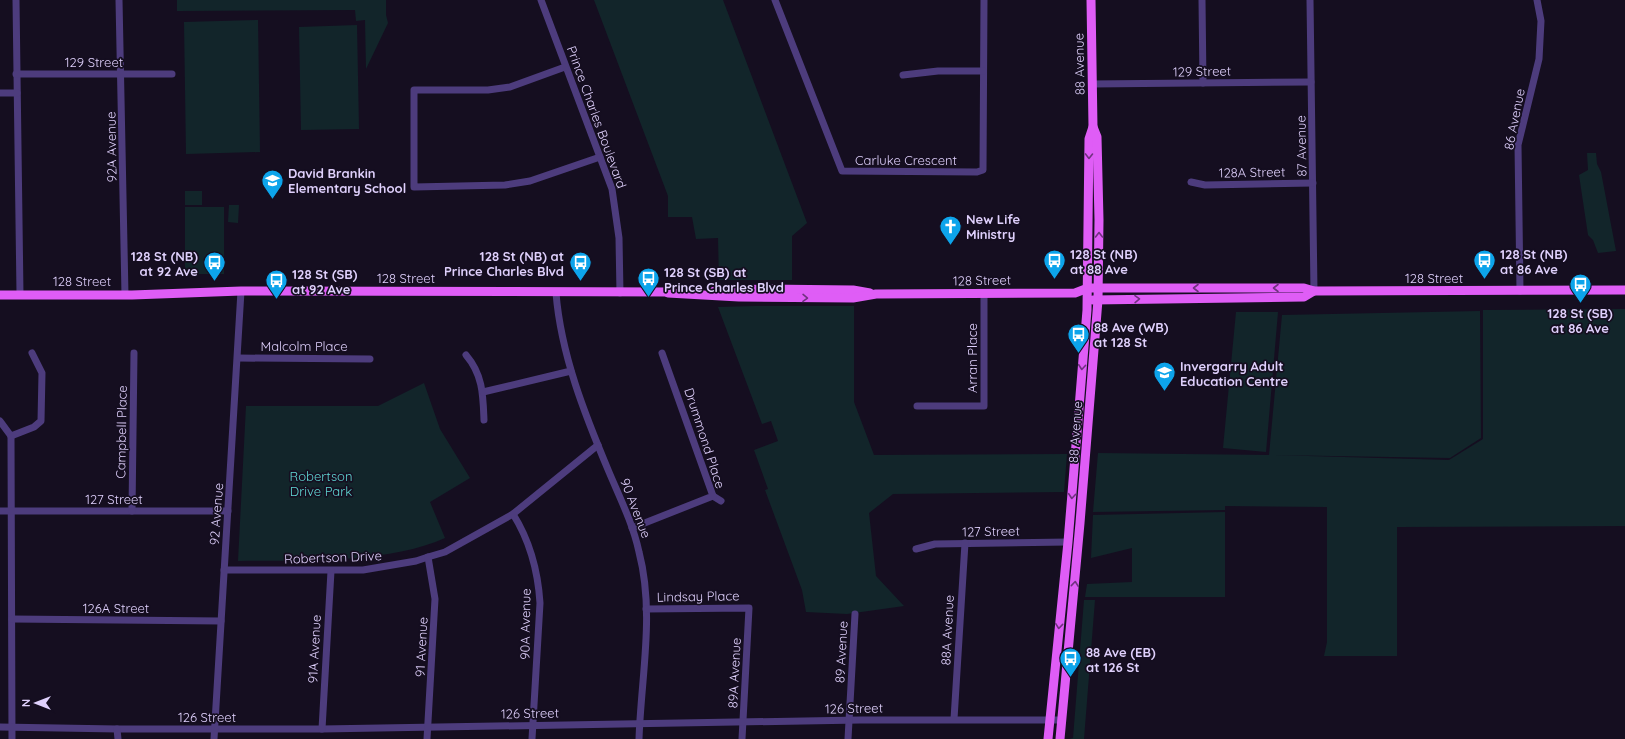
<svg xmlns="http://www.w3.org/2000/svg" width="1625" height="739" font-family="Quicksand,sans-serif">
	<rect width="100%" height="100%" fill="#150e20"/>
	<g fill="#12252a">
		<polygon points="177,0 386,0 386,15 388,23 366,69 365,20 356,21 355,10 177,11"/>
		<polygon points="594,0 723,0 807,223 792,236 792,280 719,280 718,238 696,239 692,217 668,217 668,196"/>
		<polygon points="258,20 260,152 186,154 184,22"/>
		<polygon points="357,25 359,129 301,130 299,27"/>
		<polygon points="1587,153 1596,153 1597,164 1601,172 1616,251 1598,253 1593,240 1588,235 1579,175 1588,170"/>
		<rect x="185" y="191" width="17" height="14"/>
		<polygon points="229,205 239,205 238,223 228,222"/>
		<rect x="185" y="207" width="39" height="67"/>
		<polygon points="755,306 854,306 854,402 874,455 1067,454 1064,492 893,494 869,513 876,576 904,606 847,614 806,612 802,590 765,490 768,489 754,450 778,441 771,421 762,424 718,307"/>
		<polygon points="1625,309 1625,526 1397,527 1397,656 1324,656 1327,642 1327,507 1225,506 1225,510 1093,512 1098,453 1269,455 1282,315 1480,311 1481,438 1450,458 1273,455 1449,460 1483,439 1483,310"/>
		<polygon points="1236,312 1278,312 1266,452 1223,448"/>
		<path d="M 424,383 L 440,429 L 470,478 L 430,502 L 445,538 C 387,564 302,560 238,561 L 246,406 L 378,406 Z"/>
		<polygon points="1225,512 1225,597 1085,597 1087,584 1132,582 1132,548 1091,558 1093,515"/>
		<polygon points="1084,600 1095,600 1084,739 1069,739 1073,738"/>
	</g>
	<g fill="none" stroke-linecap="round" stroke-linejoin="round">
		<g stroke="#4d3c7d" stroke-width="7">
			<polyline points="16,0 20,294"/>
			<polyline points="119,0 125,295"/>
			<polyline points="541,0 612,189 619,238 620,293"/>
			<polyline points="775,0 842,171 977,172 983,170 984,0"/>
			<polyline points="1202,0 1203,83"/>
			<polyline points="1310,0 1314,291"/>
			<polyline points="565,67 510,87 488,90 414,90 414,187 505,185 530,181 600,157"/>
			<polyline points="16,74 172,74"/>
			<polyline points="903,75 938,71 983,71"/>
			<polyline points="1092,84 1311,82"/>
			<polyline points="0,93 17,93"/>
			<polyline points="1191,182 1205,185 1313,183"/>
			<polyline points="1520,291 1518,145 1539,59 1541,21 1537,0"/>
			<path d="M 556,293 C 561,355 585,415 609,472 C 620,498 633,524 639,552 C 655,613 641,677 639,739"/>
			<path d="M 466,355 C 483,375 483,395 484,420"/>
			<polyline points="238,358 370,359"/>
			<polyline points="483,392 571,371"/>
			<polyline points="917,406 984,406 984,293"/>
			<polyline points="0,421 11,436"/>
			<polyline points="11,436 12,739"/>
			<polyline points="11,436 34,427 41,421 42,373 32,353"/>
			<polyline points="713,496 721,501"/>
			<polyline points="0,511 228,511"/>
			<polyline points="132,511 134,353"/>
			<path d="M 513,514 C 530,541 538,572 540,603 L 532,739"/>
			<polyline points="632,528 713,496 662,353"/>
			<polyline points="916,549 935,544 1068,542"/>
			<polyline points="224,570 363,570 416,561 428,557 445,552 513,514 598,445"/>
			<polyline points="646,609 749,608 742,739"/>
			<polyline points="12,619 221,621"/>
			<polyline points="954,719 965,543"/>
			<polyline points="0,727 117,729 322,729 860,720 1061,720"/>
			<polyline points="117,729 118,739"/>
			<polyline points="322,729 331,571"/>
			<polyline points="214,739 241,291"/>
			<polyline points="427,739 435,599 428,557"/>
			<polyline points="848,739 855,614"/>
		</g>
		<g stroke="#df5df6" stroke-width="9">
			<polyline points="714,291 765,289 853,290 870,293"/>
			<polyline points="668,293 739,297 853,298 876,294 1075,293 1088,288 1304,288 1314,291 1625,290"/>
			<polyline points="0,295 132,295 241,291 673,292"/>
			<polyline points="1093,300 1304,297 1314,291"/>
			<polyline points="1048,739 1068,542 1087,310 1089,139 1093,127 1091,0"/>
			<polyline points="1060,739 1080,523 1098,300 1099,220 1097,137 1093,127"/>
		</g>
	</g>
	<defs><path id="oneway-chevron" d="M-2-3.5L2.5 0L-2 3.5" fill="none" stroke-width="1.6" stroke-linecap="round" stroke-linejoin="round"/></defs>
	<g stroke="#703280">
		<use href="#oneway-chevron" transform="translate(1089 156) rotate(91)"/>
		<use href="#oneway-chevron" transform="translate(1099 235) rotate(-90)"/>
		<use href="#oneway-chevron" transform="translate(1196 288) rotate(180)"/>
		<use href="#oneway-chevron" transform="translate(1276 288) rotate(180)"/>
		<use href="#oneway-chevron" transform="translate(805 298) rotate(1)"/>
		<use href="#oneway-chevron" transform="translate(1137 299) rotate(-1)"/>
		<use href="#oneway-chevron" transform="translate(1082 367) rotate(95)"/>
		<use href="#oneway-chevron" transform="translate(1072 496) rotate(95)"/>
		<use href="#oneway-chevron" transform="translate(1075 584) rotate(-84)"/>
		<use href="#oneway-chevron" transform="translate(1059 626) rotate(96)"/>
	</g>
	<defs>
		<symbol id="school-pin" viewBox="-11 -11 22 30"><path d="M0 17L-7.5 6A9.5 9.5 0 1 1 7.5 6Z" fill="#0da4eb" stroke="#150e20"/><path d="M0-5L7-2L0 1L-7-2ZM-4 1L0 2.5L4 1V4Q0 6-4 4Z" fill="#fff"/></symbol>
		<symbol id="church-pin" viewBox="-11 -11 22 30"><path d="M0 17L-7.5 6A9.5 9.5 0 1 1 7.5 6Z" fill="#0da4eb" stroke="#150e20"/><path d="M-1.2-6h2.4v3.5h3.3v2.4h-3.3V6h-2.4V-.1h-3.3v-2.4h3.3Z" fill="#fff"/></symbol>
		<symbol id="bus-pin" viewBox="-11 -11 22 30"><path d="M0 17L-7.5 6A9.5 9.5 0 1 1 7.5 6Z" fill="#0da4eb" stroke="#150e20"/><path d="M-5-6H5V4H4V6H2V4H-2V6H-4V4H-5ZM-3.5-4V0h7V-4ZM-3.5 1.2v1.5H-2V1.2ZM2 1.2v1.5H3.5V1.2Z" fill="#fff"/></symbol>
	</defs>
	<g fill-rule="evenodd">
		<use href="#school-pin" x="260" y="168" width="25" height="34"/>
		<use href="#church-pin" x="938" y="214" width="25" height="34"/>
		<use href="#bus-pin" x="1042" y="248" width="25" height="34"/>
		<use href="#bus-pin" x="1472" y="248" width="25" height="34"/>
		<use href="#bus-pin" x="202" y="250" width="25" height="34"/>
		<use href="#bus-pin" x="568" y="250" width="25" height="34"/>
		<use href="#bus-pin" x="636" y="266" width="25" height="34"/>
		<use href="#bus-pin" x="264" y="268" width="25" height="34"/>
		<use href="#bus-pin" x="1568" y="272" width="25" height="34"/>
		<use href="#bus-pin" x="1066" y="322" width="25" height="34"/>
		<use href="#school-pin" x="1152" y="360" width="25" height="34"/>
		<use href="#bus-pin" x="1058" y="646" width="25" height="34"/>
	</g>
	<g text-anchor="middle" dominant-baseline="central" stroke-width="3.5" stroke-linejoin="round" paint-order="stroke">
		<g font-size="13" fill="#dfd0fc" stroke="#150e20">
			<text x="94" y="62">129 Street</text>
			<text transform="translate(1079 64) rotate(-91)">88 Avenue</text>
			<text transform="translate(1202 71) rotate(-1)">129 Street</text>
			<text transform="translate(597 117) rotate(70)">Prince Charles Boulevard</text>
			<text transform="translate(1514 119) rotate(-79)">86 Avenue</text>
			<text transform="translate(1301 146) rotate(-91)">87 Avenue</text>
			<text transform="translate(111 147) rotate(-91)">92A Avenue</text>
			<text x="906" y="160">Carluke Crescent</text>
			<text transform="translate(1252 172) rotate(-1)">128A Street</text>
			<text x="406" y="278">128 Street</text>
			<text x="1434" y="278">128 Street</text>
			<text transform="translate(982 280) rotate(-1)">128 Street</text>
			<text x="82" y="281">128 Street</text>
			<text x="304" y="346">Malcolm Place</text>
			<text transform="translate(972 358) rotate(-90)">Arran Place</text>
			<text transform="translate(121 432) rotate(-89)">Campbell Place</text>
			<text transform="translate(1075 432) rotate(-86)">88 Avenue</text>
			<text transform="translate(705 438) rotate(72)">Drummond Place</text>
			<text x="114" y="499">127 Street</text>
			<text transform="translate(636 508) rotate(69)">90 Avenue</text>
			<text transform="translate(216 514) rotate(-86)">92 Avenue</text>
			<text transform="translate(991 531) rotate(-1)">127 Street</text>
			<text transform="translate(333 557) rotate(-2)">Robertson Drive</text>
			<text transform="translate(698 596) rotate(-1)">Lindsay Place</text>
			<text x="116" y="608">126A Street</text>
			<text transform="translate(525 624) rotate(-89)">90A Avenue</text>
			<text transform="translate(947 630) rotate(-87)">88A Avenue</text>
			<text transform="translate(421 647) rotate(-87)">91 Avenue</text>
			<text transform="translate(314 649) rotate(-87)">91A Avenue</text>
			<text transform="translate(841 652) rotate(-87)">89 Avenue</text>
			<text transform="translate(734 673) rotate(-87)">89A Avenue</text>
			<text transform="translate(854 708) rotate(-1)">126 Street</text>
			<text transform="translate(530 713) rotate(-1)">126 Street</text>
			<text x="207" y="717">126 Street</text>
		</g>
		<g font-size="13" font-weight="bold" fill="#dfd0fc" stroke="#150e20" text-anchor="start">
			<text x="288" y="173">David Brankin<tspan x="288" dy="15">Elementary School</tspan></text>
			<text x="966" y="219">New Life<tspan x="966" dy="15">Ministry</tspan></text>
			<text x="1070" y="254">128 St (NB)<tspan x="1070" dy="15">at 88 Ave</tspan></text>
			<text x="1500" y="254">128 St (NB)<tspan x="1500" dy="15">at 86 Ave</tspan></text>
			<text x="198" y="256" text-anchor="end">128 St (NB)<tspan x="198" dy="15">at 92 Ave</tspan></text>
			<text x="564" y="256" text-anchor="end">128 St (NB) at<tspan x="564" dy="15">Prince Charles Blvd</tspan></text>
			<text x="664" y="272">128 St (SB) at<tspan x="664" dy="15">Prince Charles Blvd</tspan></text>
			<text x="292" y="274">128 St (SB)<tspan x="292" dy="15">at 92 Ave</tspan></text>
			<text x="1580" y="313" text-anchor="middle">128 St (SB)<tspan x="1580" dy="15">at 86 Ave</tspan></text>
			<text x="1094" y="327">88 Ave (WB)<tspan x="1094" dy="15">at 128 St</tspan></text>
			<text x="1180" y="366">Invergarry Adult<tspan x="1180" dy="15">Education Centre</tspan></text>
			<text x="1086" y="652">88 Ave (EB)<tspan x="1086" dy="15">at 126 St</tspan></text>
		</g>
		<g font-size="13" fill="#60d8d4" stroke="#150e20">
			<text x="321" y="476">Robertson<tspan x="321" dy="15">Drive Park</tspan></text>
		</g>
	</g>
	<g transform="translate(36 703) rotate(270)" stroke="#150e20" stroke-width="3" paint-order="stroke">
	<path d="M0-3L7 15L0 10L-7 15Z" fill="#dfd0fc"/>
	<text y="-6" font-size="11" font-weight="bold" text-anchor="middle" fill="#dfd0fc">N</text>
	</g>
</svg>
